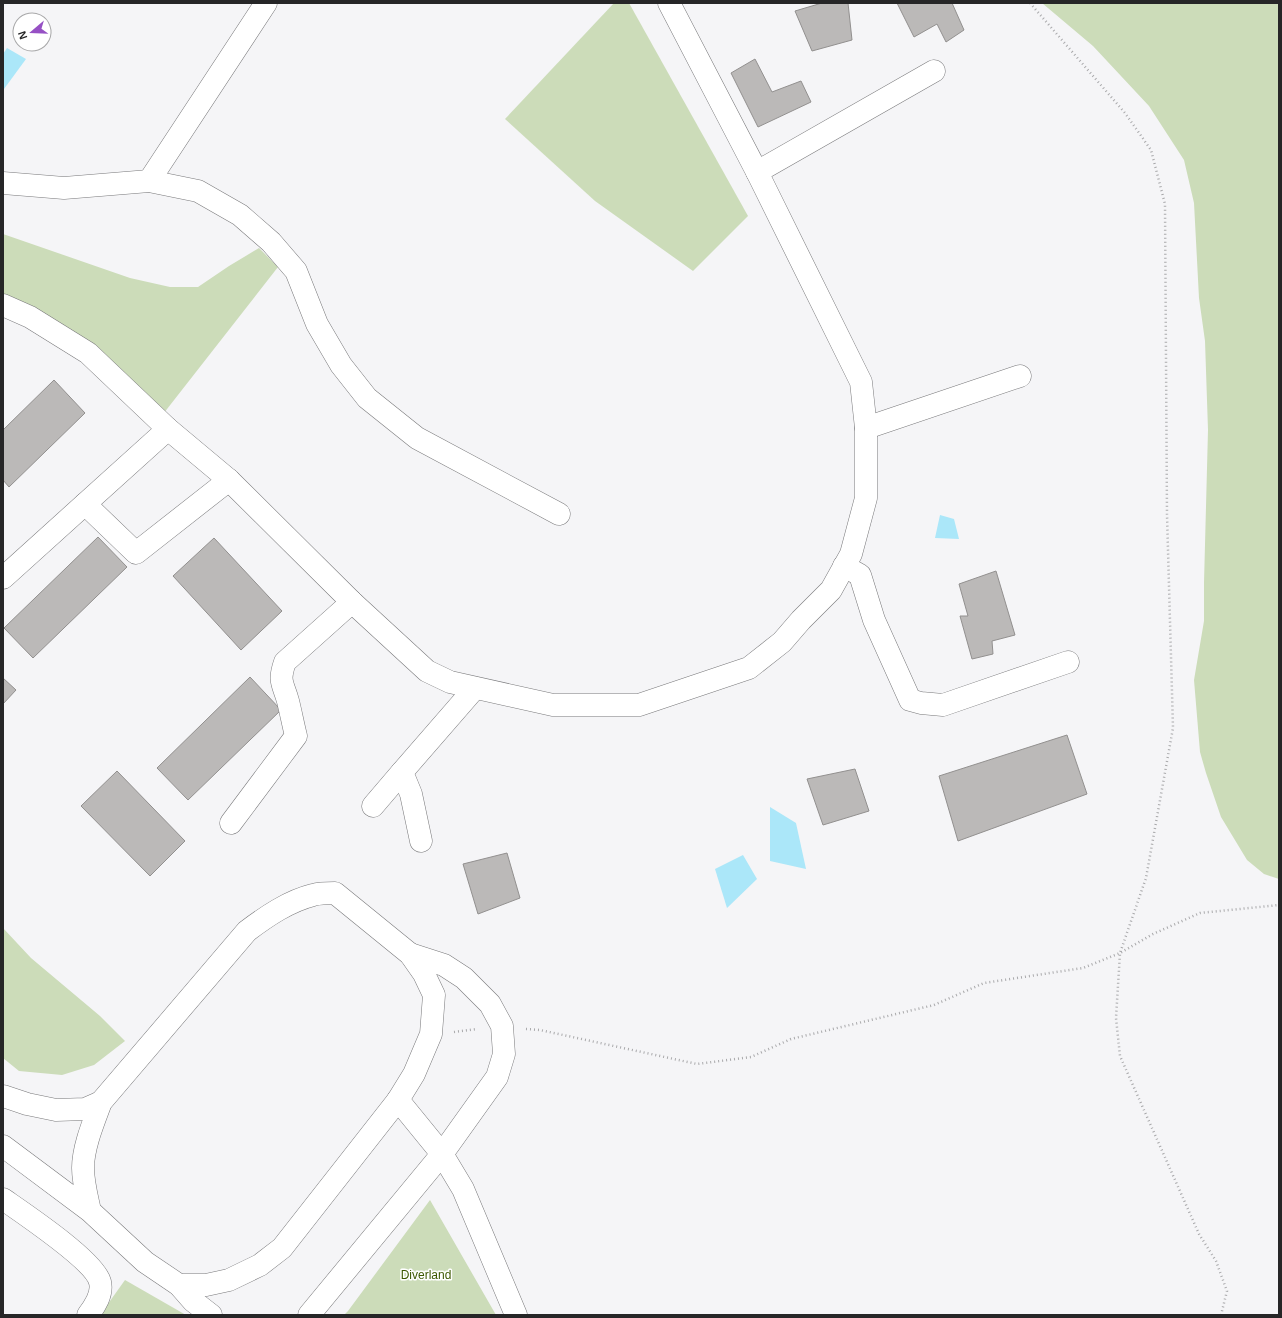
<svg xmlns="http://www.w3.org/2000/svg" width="1282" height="1318" font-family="Arial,sans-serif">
	<rect width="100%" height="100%" fill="#f5f5f7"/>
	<g fill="#ccdcb9">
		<polygon points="614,3 629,3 748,216 693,271 595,201 505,119"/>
		<polygon points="1042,3 1279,3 1279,879 1264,874 1247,860 1221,817 1206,773 1200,752 1194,680 1204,621 1204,583 1208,430 1205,341 1199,298 1194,203 1184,160 1149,106 1093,46"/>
		<polygon points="3,234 130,278 170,287 198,287 229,266 259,248 278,267 160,418 68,346 3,307"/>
		<polygon points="3,928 31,958 100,1016 125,1041 94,1065 62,1075 19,1071 3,1058"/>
		<polygon points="430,1200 496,1315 344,1315 348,1311"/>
		<polygon points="125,1280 186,1315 100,1315"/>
	</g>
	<g fill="#abe7f9">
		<polygon points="7,48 26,59 4,89 3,88 3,54"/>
		<polygon points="940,515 954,519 959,539 935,538"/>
		<polygon points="770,807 796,823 806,869 770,861"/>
		<polygon points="743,855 757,879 727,908 715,869"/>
	</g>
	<g fill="#bbb9b8" stroke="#92908f">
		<polygon points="822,3 848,3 852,40 812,51 795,11"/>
		<polygon points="897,3 952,3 964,30 946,42 937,24 914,37"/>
		<polygon points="755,59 772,92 801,81 811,102 758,127 731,73"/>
		<polygon points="54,380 85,413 9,487 3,480 3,430"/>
		<polygon points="98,537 127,567 33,658 4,628"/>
		<polygon points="214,538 282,611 241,650 173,576"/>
		<polygon points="996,571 1015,635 992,641 993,654 972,659 960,616 968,616 959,584"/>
		<polygon points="250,677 281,710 188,800 157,768"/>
		<polygon points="3,678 16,690 3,704"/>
		<polygon points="1067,735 1087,794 958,841 939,776"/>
		<polygon points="855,769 869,811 823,825 807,779"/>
		<polygon points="117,771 185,841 150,876 81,806"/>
		<polygon points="507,853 520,898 478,914 463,864"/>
	</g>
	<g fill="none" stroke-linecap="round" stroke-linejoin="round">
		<defs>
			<g id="minor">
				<polyline points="757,172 934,71"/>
				<polyline points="149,181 266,3"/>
				<polyline points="3,183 64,188 149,181 198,191 240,215 271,242 296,271 317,324 341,365 367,398 417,438 559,514"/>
				<polyline points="3,305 30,317 88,353 168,429 229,480 352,602 427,671 450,682 553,705 639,705 749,668 782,642 801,620 831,590 851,554 866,498 866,428 861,382 757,172 669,3"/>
				<polyline points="866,428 1020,376"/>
				<polyline points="85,504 136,553 229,480"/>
				<polyline points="844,566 860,575 874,620 910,700 921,703 943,705 1068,662"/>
				<polyline points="3,578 168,429"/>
				<polyline points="373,806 402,772"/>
				<path d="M 231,823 L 296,736 C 293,724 291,713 288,701 C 283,683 278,682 285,662 L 352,602"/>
				<polyline points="421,841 411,794 402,772 475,688"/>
				<polyline points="3,1096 27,1104 56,1110 85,1109 101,1102"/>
				<polyline points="398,1100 442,1154 463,1189 516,1315"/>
				<path d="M 3,1146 L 90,1211 L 145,1262 L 179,1285 L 206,1285 L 229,1280 L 260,1265 L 282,1248 L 398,1100 L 414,1074 L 431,1034 L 434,995 L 424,974 L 410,954 L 335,893 C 328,893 320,893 313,895 C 289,901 267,916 247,931 L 101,1102 C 94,1121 83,1147 83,1168 C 83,1182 87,1197 90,1211"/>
				<path d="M 3,1199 C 23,1213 95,1261 100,1282 C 103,1294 95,1306 88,1315"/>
				<polyline points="179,1285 193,1301 211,1315"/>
				<polyline points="309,1315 442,1154 497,1077 504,1054 502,1026 490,1004 464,978 444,965 410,954"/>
			</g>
		</defs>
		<use href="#minor" stroke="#79797b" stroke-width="23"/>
		<g stroke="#a9a9ab" stroke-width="2.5" stroke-dasharray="1 3" stroke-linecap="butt">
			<polyline points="1030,3 1125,113 1151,150 1165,204 1167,514 1173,728 1146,878 1120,953 1116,1018 1120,1056 1199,1234 1216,1261 1227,1291 1221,1315"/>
			<polyline points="526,1029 540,1030 697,1064 751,1057 791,1039 934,1005 984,983 1083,968 1120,953 1153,934 1200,913 1279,905"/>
			<polyline points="454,1032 477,1029"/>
		</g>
		<use href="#minor" stroke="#fff" stroke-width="22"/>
	</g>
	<g text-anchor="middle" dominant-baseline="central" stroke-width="3" stroke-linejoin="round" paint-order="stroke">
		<g font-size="12" fill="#3c5800" stroke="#fff">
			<text x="426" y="1275">Diverland</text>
		</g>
	</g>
	<rect width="1282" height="1318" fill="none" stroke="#262627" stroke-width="8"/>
	<g transform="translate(32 32) rotate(251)"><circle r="19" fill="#ffffff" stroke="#a8a8a9"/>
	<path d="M0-3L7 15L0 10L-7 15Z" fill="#9650c4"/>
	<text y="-6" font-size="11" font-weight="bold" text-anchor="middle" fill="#262627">N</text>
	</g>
</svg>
